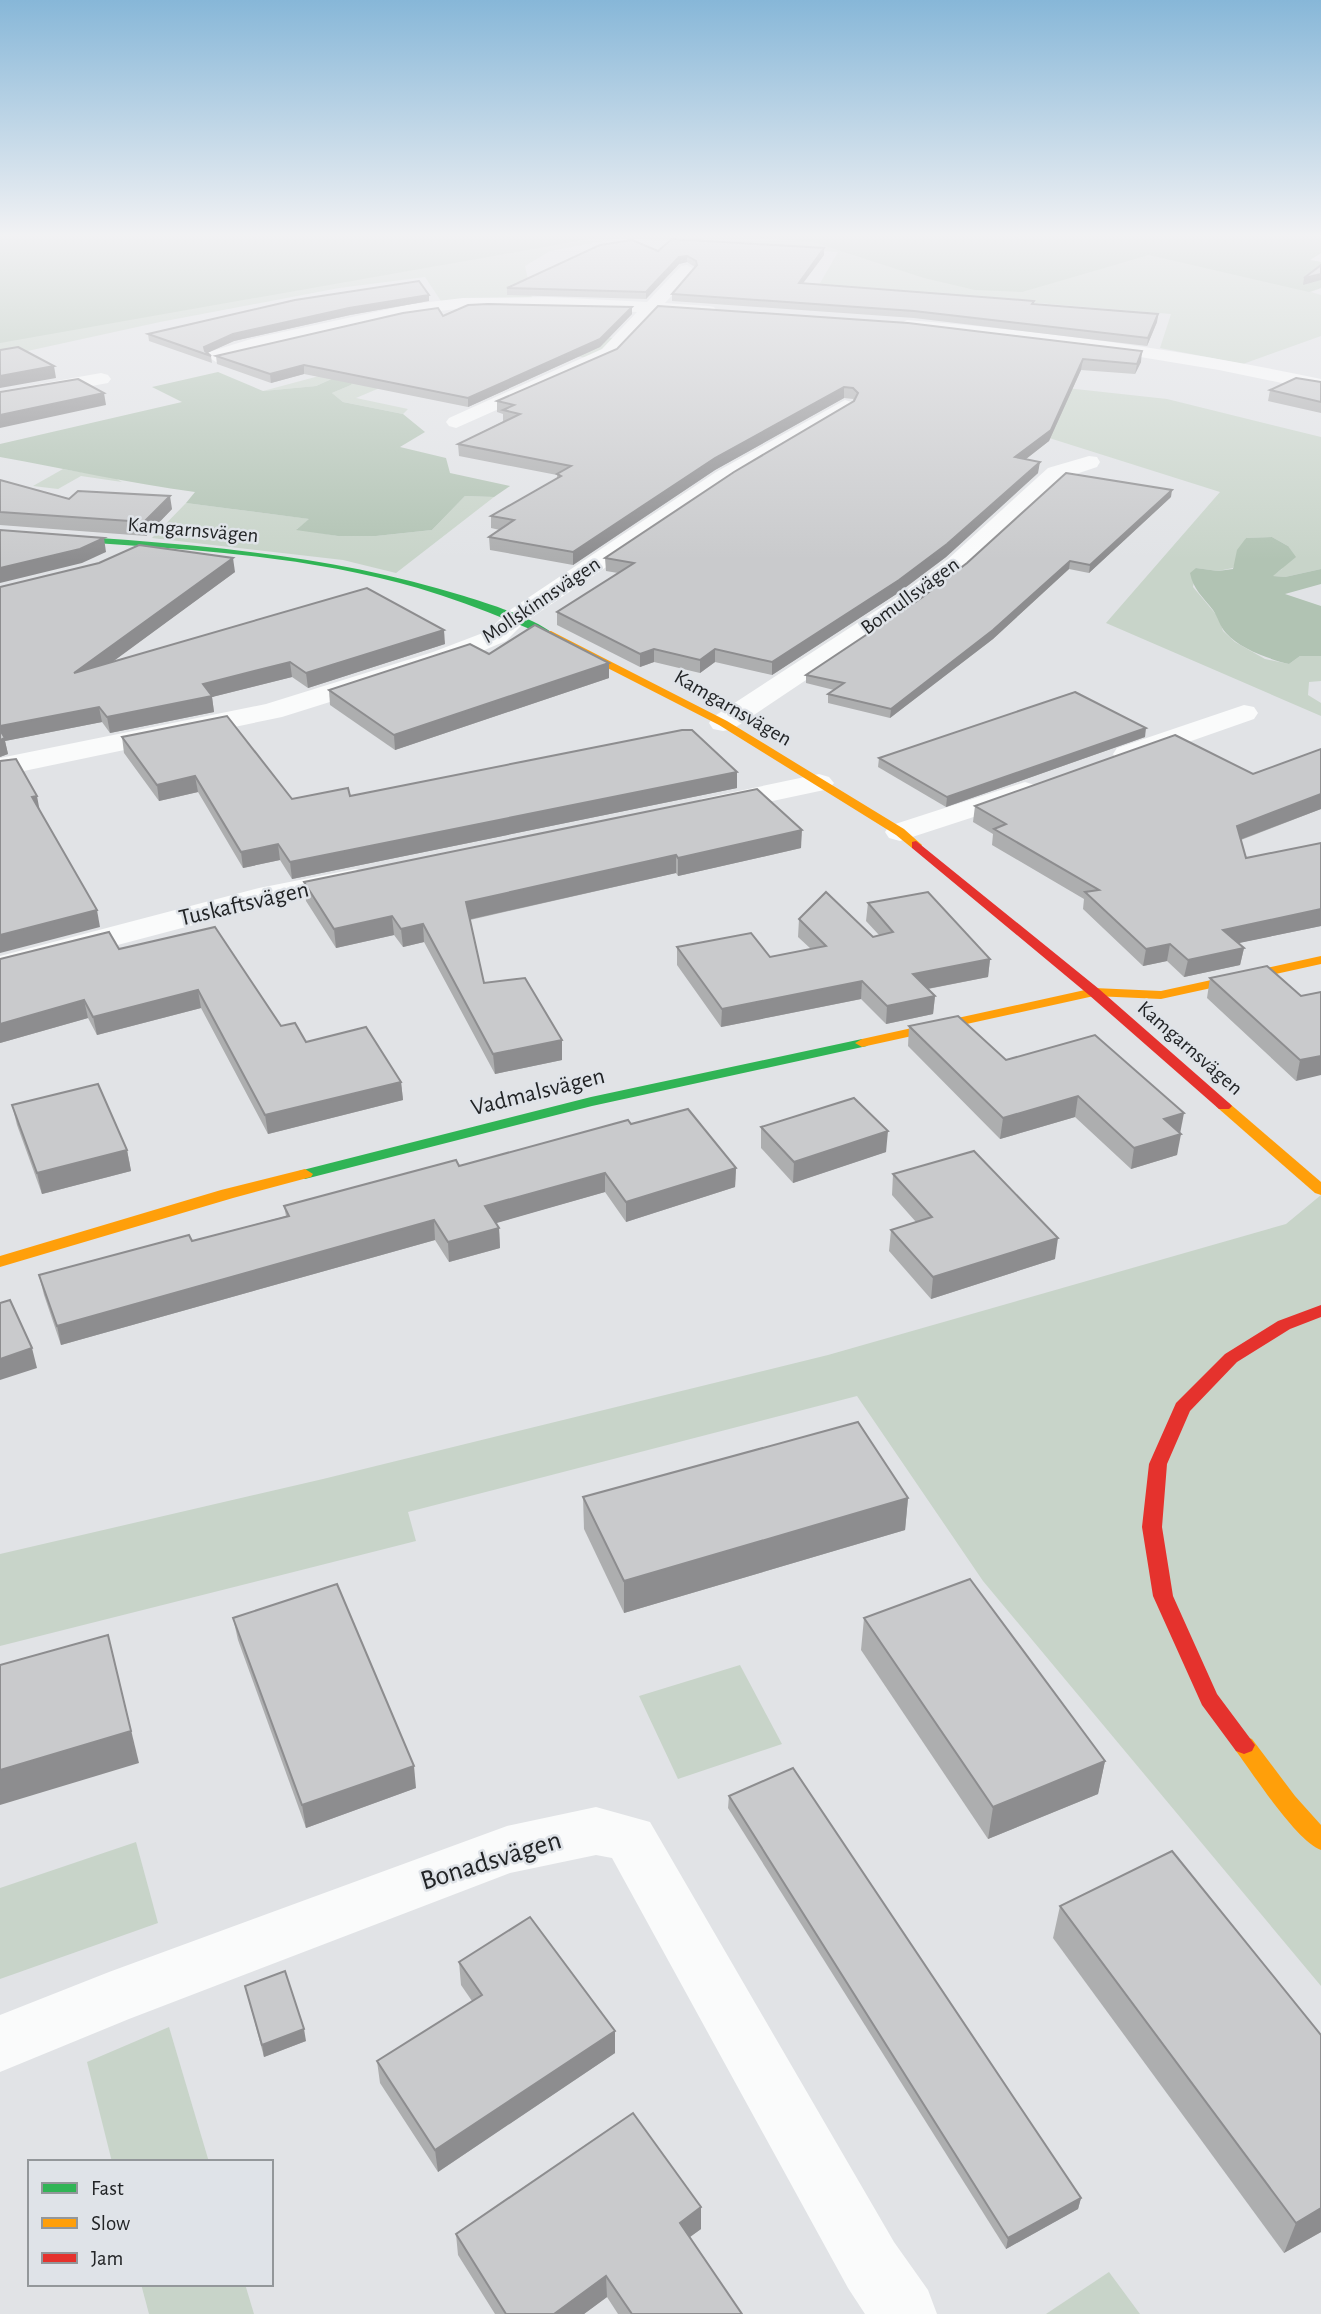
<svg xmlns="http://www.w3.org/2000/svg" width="1321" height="2314" font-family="'Alegreya Sans',sans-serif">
	<rect width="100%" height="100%" fill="#e1e3e6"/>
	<g fill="#c8d4c9">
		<polygon points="0,236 566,244 607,236 1321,236 1321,253 1310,260 1321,262 1321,288 1311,292 1321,295 1321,336 1243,364 1160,348 1171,314 819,285 838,252 620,238 550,251 525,266 534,307 548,331 1167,399 1321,437 1321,569 1285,577 1272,576 1282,569 1288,546 1272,537 1246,538 1233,568 1218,571 1196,568 1193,587 1219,618 1223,631 1235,642 1265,659 1289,664 1300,656 1321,656 1321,681 1309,682 1308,695 1321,703 1321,716 1106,623 1220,492 967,412 574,356 473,322 441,301 425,277 339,288 160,322 0,357"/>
		<polygon points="364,364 415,373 356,398 408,409 403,414 343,402 332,393 351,385 336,377 316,386 263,391"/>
		<polygon points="63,469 115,478 122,482 81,476 58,489 33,486"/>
		<polygon points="465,496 494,497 396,573 343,560 152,538 186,503 310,519 297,529 338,536 376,536 432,530"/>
		<polygon points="1321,1195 1321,1986 983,1581 857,1396 408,1512 416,1541 0,1646 0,1554 323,1479 828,1355 1286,1224"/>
		<polygon points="740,1665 782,1744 678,1779 639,1696"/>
		<polygon points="136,1842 158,1923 0,1979 0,1888"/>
		<polygon points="169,2027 209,2162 112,2162 87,2062"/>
		<polygon points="1109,2272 1140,2314 1046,2314"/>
		<polygon points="141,2284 245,2284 254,2314 149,2314"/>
	</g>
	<g fill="#b1c3b3">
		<polygon points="0,236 607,236 0,343"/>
		<polygon points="740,236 1321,236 1321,253 1310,260 1321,262 1321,288 1309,292 1149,255 1022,292 975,290 924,278 813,242"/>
		<path d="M 218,372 L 263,391 L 316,386 L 336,377 L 354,378 L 351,385 L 332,393 L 343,402 L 403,414 L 425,432 L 400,447 L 446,458 L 450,473 L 510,486 L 494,497 L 465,496 L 432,530 L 376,536 L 338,536 L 296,530 L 309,519 L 186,503 L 195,492 C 130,483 66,469 0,457 L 0,444 L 182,402 L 152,387 Z"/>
		<path d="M 1272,537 L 1288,546 L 1296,557 L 1273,576 L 1285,577 L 1321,569 L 1321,584 L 1285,594 L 1321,606 L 1321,656 L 1300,656 L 1289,664 C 1269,659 1240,649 1226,633 C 1220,627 1218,617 1213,610 C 1203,597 1193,589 1190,573 L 1196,568 L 1218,571 L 1233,569 L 1237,550 L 1246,538 Z"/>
	</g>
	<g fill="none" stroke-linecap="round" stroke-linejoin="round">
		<g fill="#fafbfb" fill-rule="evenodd">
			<path d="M 687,265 L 695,270 L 665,303 L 708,306 L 714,307 L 717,311 L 714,315 L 656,313 L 616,357 L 456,428 L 449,426 L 446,422 L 449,418 L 602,349 L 637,312 C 579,309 519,304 461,309 C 378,315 297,342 216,362 L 207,356 L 209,352 L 251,339 L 412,304 L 463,298 L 549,297 L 647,302 L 681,266 Z"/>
			<path d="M 907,320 C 1046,331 1184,350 1321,379 L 1321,391 L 1219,370 L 1116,353 L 901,329 L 898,325 Z"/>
			<polygon points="101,373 108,375 111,379 108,383 0,403 0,391"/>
			<polygon points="845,400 852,402 855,406 852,410 732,482 525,622 506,641 451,664 282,717 0,776 0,758 266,704 433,652 488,631 507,612 716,472"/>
			<polygon points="1089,456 1097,457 1100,462 1097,467 1064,478 964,569 918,605 733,729 723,731 713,729 709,723 713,717 900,595 948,559 1048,468"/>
			<polygon points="1244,705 1254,707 1258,713 1254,719 1137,760 1127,763 1117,760 1113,754 1117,748"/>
			<polygon points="819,774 829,777 834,783 829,789 712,814 701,811 697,805 701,799"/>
			<polygon points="1025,782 1035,785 1040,791 1035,797 900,841 889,838 885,832 889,826"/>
			<polygon points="355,869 366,872 371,879 366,886 262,907 0,976 0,956 259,888"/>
			<polygon points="596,1807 650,1822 894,2242 928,2290 937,2314 865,2314 848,2288 612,1858 596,1855 510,1873 129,2019 0,2072 0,2015 109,1972 507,1826"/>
		</g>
		<g fill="#30b455" fill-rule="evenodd">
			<path d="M 0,531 C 156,542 314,549 464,596 C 487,603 534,618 552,633 L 543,635 C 502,617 462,601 418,588 C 284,549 139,547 0,537 Z"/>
			<polygon points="862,1039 867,1040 869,1043 867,1046 592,1106 305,1179 297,1174 299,1171 591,1097"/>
		</g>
		<g fill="#ff9f0a" fill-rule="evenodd">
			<polygon points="543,631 551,631 727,721 904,829 922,845 920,848 912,848 896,835 719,725 543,635"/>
			<polygon points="1321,956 1321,964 1161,999 1094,996 862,1047 855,1043 862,1039 1094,988 1161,991"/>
			<polygon points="1224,1101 1229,1103 1321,1182 1321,1195 1315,1193 1219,1109 1216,1106 1219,1103"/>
			<polygon points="305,1169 313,1174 311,1177 233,1198 0,1267 0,1256 221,1190"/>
			<path d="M 1244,1736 L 1252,1739 L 1295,1796 L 1321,1825 L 1321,1850 C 1296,1841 1254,1775 1236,1751 L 1233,1745 L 1236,1739 Z"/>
		</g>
		<g fill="#e5322d" fill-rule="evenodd">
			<polygon points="916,841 1099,989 1229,1103 1232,1106 1229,1109 1219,1109 1089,995 912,848 912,842"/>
			<polygon points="1321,1305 1321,1317 1290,1329 1237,1362 1190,1411 1167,1464 1162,1527 1173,1596 1217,1694 1255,1745 1252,1751 1244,1754 1236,1751 1202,1705 1153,1596 1142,1527 1149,1464 1176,1403 1225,1354 1278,1321"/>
		</g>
	</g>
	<g fill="#adaeaf">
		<polygon points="658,251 824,255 803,283 1034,305 1158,314 1157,322 1147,346 914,318 672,301 672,294 695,267 687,262 679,264 646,299 507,295 507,288"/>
		<polygon points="429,301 350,315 234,341 207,353 211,356 212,363 149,341 148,334"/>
		<polygon points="658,306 1141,362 1135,374 1081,370 1049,441 1026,459 1038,473 946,557 898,593 772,675 715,662 700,673 654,662 640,667 557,625 557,612 618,573 606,571 605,558 854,401 853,399 844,398 715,470 573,565 490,550 489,537 500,530 491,528 491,516 557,478 557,475 459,456 458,444 504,421 503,421 503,414 497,412 497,401 617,349"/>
		<polygon points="632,314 600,347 468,407 304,374 271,383 217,364 216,356 443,316"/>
		<polygon points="1321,382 1321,413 1268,401 1270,390"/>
		<polygon points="0,480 69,499 172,509 146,536 0,525"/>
		<polygon points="1171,497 1089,573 1069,569 993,639 890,718 828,703 828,694 834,690 806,683 806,675"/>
		<polygon points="235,572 113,661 445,644 308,688 292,677 212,697 214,712 110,733 102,722 5,741 8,754 0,757 0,587"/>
		<polygon points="489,654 609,678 395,750 330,705 329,690"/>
		<polygon points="122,737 292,799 737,772 737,788 292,879 280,860 243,868 198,792 159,801 124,753"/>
		<polygon points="1145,737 946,807 878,767 879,758"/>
		<polygon points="1321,749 1321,809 1241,840 1246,858 1321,926 1238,943 1244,948 1240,965 1184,977 1167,961 1143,966 1083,909 1084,899 992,845 993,834 973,822 975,806 1253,774"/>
		<polygon points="757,789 801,848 678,876 676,873 470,920 484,983 562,1040 562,1060 495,1074 424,942 403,947 394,935 336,948 306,901 304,882"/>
		<polygon points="868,903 990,959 988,977 928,989 935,996 933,1014 886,1024 861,999 721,1027 677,965 677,947 770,957 811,949 798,937 799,919 873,937 879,935 866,921"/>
		<polygon points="119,949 281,1026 306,1042 401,1082 403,1100 268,1134 201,1008 97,1035 88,1018 0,1043 0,959"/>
		<polygon points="1210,978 1301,996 1321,992 1296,1081 1207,998"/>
		<polygon points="909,1026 1006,1060 1180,1133 1177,1155 1131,1169 1075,1117 1000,1139 908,1046"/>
		<polygon points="12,1105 127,1150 131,1171 42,1194 17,1125"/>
		<polygon points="631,1124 736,1168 735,1187 626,1222 605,1192 495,1223 499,1228 500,1248 449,1262 435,1240 61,1345 44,1295 39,1275 192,1241 286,1216 284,1206 459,1166"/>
		<polygon points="761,1127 886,1152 793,1183 761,1148"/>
		<polygon points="893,1174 1055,1259 931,1299 889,1251 891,1230 916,1222 892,1195"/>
		<polygon points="583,1497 908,1498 905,1530 624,1613 584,1529"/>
		<polygon points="233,1618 416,1788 306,1828 238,1640"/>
		<polygon points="864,1618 1105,1761 1098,1794 988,1839 861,1650"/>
		<polygon points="729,1796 1081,2198 1078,2209 1006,2249 728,1808"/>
		<polygon points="1060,1906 1321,2035 1321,2232 1284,2253 1053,1938"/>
		<polygon points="459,1962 615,2053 438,2172 380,2083 377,2061 472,2001 461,1985"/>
		<polygon points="245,1986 306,2041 264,2057"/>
		<polygon points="701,2229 690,2237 742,2314 618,2314 607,2297 584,2314 495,2314 458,2255 456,2234"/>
	</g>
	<g fill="#8d8d8f">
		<polygon points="824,248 824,255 798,290 799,283"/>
		<polygon points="687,256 687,262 679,264 646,299 646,292 679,257"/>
		<polygon points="1321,274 1321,280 1303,285 1304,278"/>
		<polygon points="429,295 429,301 350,315 234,341 205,354 204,347 233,334 349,308"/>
		<polygon points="632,307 632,314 600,347 468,407 468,398"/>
		<polygon points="1158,314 1157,322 1147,346 1148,338"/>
		<polygon points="1142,351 1141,362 1135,374 1137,364"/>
		<polygon points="1083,359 1081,370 1049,441 1013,469 1015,457"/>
		<polygon points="304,365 304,374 271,383 270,374"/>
		<polygon points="54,366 56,378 0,388 0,376"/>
		<polygon points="844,387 844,398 715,470 573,565 573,552 715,458"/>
		<polygon points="104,393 106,405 0,428 0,415"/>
		<polygon points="1040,462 1038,473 946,557 898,593 772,675 772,662"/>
		<polygon points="1172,490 1171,497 1089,573 1090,565"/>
		<polygon points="170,496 172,509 146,536 144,522"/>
		<polygon points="104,538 106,552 82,563 0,583 0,568"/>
		<polygon points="233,558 235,572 77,688 74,673"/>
		<polygon points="1070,561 1069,569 993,639 890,718 891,709"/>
		<polygon points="444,630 445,644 308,688 306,673"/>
		<polygon points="654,649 654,662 640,667 640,654"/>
		<polygon points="715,649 715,662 700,673 700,660"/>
		<polygon points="290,662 292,677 212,697 214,712 110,733 107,717 203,684"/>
		<polygon points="609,663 609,678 395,750 394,735"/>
		<polygon points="99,707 102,722 5,741 8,754 0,757 0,726"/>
		<polygon points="1146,728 1145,737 946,807 947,797"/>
		<polygon points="737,772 737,788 292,879 290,862"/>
		<polygon points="195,776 198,792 159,801 157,785"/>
		<polygon points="1321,794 1321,809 1234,842 1237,826"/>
		<polygon points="37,796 40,812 32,797"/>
		<polygon points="802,830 801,848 678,876 678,858"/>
		<polygon points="278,844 280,860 243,868 241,852"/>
		<polygon points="676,855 676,873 467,920 466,902"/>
		<polygon points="1321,909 1321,926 1220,947 1223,930"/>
		<polygon points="97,910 100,927 0,953 0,935"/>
		<polygon points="392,916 394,935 336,948 334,929"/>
		<polygon points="423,924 424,942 403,947 401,929"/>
		<polygon points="1170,944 1167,961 1143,966 1146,949"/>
		<polygon points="1244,948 1240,965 1184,977 1188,960"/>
		<polygon points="990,959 988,977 911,992 913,974"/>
		<polygon points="862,981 861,999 721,1027 722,1009"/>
		<polygon points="198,990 201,1008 97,1035 93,1017"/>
		<polygon points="935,996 933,1014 886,1024 887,1006"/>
		<polygon points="84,1000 88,1018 0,1043 0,1024"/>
		<polygon points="562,1040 562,1060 495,1074 493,1054"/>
		<polygon points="1321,1056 1321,1075 1296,1081 1300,1060"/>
		<polygon points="401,1082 403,1100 268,1134 265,1115"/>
		<polygon points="1078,1096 1075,1117 1000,1139 1003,1118"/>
		<polygon points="1184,1113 1180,1134 1164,1119"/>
		<polygon points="888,1131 886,1152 793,1183 794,1162"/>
		<polygon points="1181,1134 1177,1155 1131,1169 1134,1148"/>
		<polygon points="127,1150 131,1171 42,1194 37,1173"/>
		<polygon points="736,1168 735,1187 626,1222 626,1202"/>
		<polygon points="605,1173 605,1192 486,1226 485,1206"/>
		<polygon points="434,1220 435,1240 61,1345 57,1326"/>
		<polygon points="499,1228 500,1248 449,1262 448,1242"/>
		<polygon points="1058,1238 1055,1259 931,1299 933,1277"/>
		<polygon points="32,1348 37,1368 0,1380 0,1359"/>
		<polygon points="908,1498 905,1530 624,1613 624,1581"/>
		<polygon points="108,1635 139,1763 0,1805 0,1770"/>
		<polygon points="1105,1761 1098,1794 988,1839 993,1807"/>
		<polygon points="414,1766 416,1788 306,1828 302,1805"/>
		<polygon points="304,2029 306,2041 264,2057 262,2045"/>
		<polygon points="615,2031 615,2053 438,2172 435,2150"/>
		<polygon points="1081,2198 1078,2209 1006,2249 1008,2238"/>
		<polygon points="701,2207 701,2229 680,2244 680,2223"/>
		<polygon points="1321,2208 1321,2232 1284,2253 1296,2223"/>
		<polygon points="606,2276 607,2297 584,2314 554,2314"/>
	</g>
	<g fill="#c9cacc" stroke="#8d8d8f" stroke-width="2">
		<polygon points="672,239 824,248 799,283 1034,301 1032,304 1158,314 1148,338 914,311 672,294 697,265 696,261 687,256 679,257 646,292 507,288 600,245 632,240 658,251"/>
		<polygon points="1321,265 1321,274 1304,278"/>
		<polygon points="419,281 429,295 349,308 233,334 204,347 205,351 211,356 148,334 295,300"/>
		<polygon points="488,304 632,307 600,339 468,398 304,365 270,374 216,356 403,313 438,308 443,316 468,305"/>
		<polygon points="658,306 908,323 1142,351 1137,364 1083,359 1051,430 1015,457 1040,462 947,544 899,580 772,662 715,649 700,660 654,649 640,654 557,612 634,563 605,558 734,472 854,401 858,393 853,388 844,387 715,458 573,552 489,537 514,520 491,516 561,476 557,474 571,466 458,444 520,414 503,410 514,405 497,401 617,349"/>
		<polygon points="18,347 54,366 0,376 0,350"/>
		<polygon points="1296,378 1321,382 1321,402 1270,390"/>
		<polygon points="78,379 104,393 0,415 0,392"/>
		<polygon points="1066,473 1172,490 1090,565 1070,561 993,630 891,709 828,694 844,683 806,675 920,599 967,563"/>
		<polygon points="0,480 69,499 78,491 170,496 144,522 0,512"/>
		<polygon points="0,530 104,538 80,549 0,568"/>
		<polygon points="139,545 233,558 74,673 367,588 444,630 306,673 290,662 203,684 212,696 107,717 99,707 0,726 0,587 99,563"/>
		<polygon points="535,625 609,663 394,735 329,690 470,644 489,654"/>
		<polygon points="1075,692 1146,728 947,797 879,758"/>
		<polygon points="227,716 292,799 348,788 350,796 682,730 692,730 737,772 290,862 278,844 241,852 195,776 157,785 122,737"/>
		<polygon points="0,730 5,738 0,740"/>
		<polygon points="1175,735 1253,774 1321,749 1321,794 1237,826 1246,858 1321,843 1321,909 1223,930 1244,948 1188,960 1170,944 1146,949 1085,892 1099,890 994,829 1006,824 975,806"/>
		<polygon points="16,759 37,796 32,797 97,910 0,935 0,761"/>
		<polygon points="757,789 802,830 678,858 676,855 466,902 484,983 525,978 562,1040 493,1054 423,924 401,929 392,916 334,929 304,882"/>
		<polygon points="826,892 873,937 893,932 868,903 928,892 990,959 913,974 935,996 887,1006 862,981 722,1009 677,947 751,933 770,957 826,946 799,919"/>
		<polygon points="215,927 281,1026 295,1023 306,1042 366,1027 401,1082 265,1115 198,990 93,1017 84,1000 0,1024 0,959 109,932 119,949"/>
		<polygon points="1267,966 1301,996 1321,992 1321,1056 1300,1060 1210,978"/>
		<polygon points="958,1016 1006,1060 1095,1035 1184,1113 1164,1119 1181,1134 1134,1148 1078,1096 1003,1118 909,1026"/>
		<polygon points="98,1084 127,1150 37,1173 12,1105"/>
		<polygon points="854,1098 888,1131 794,1162 761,1127"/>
		<polygon points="688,1109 736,1168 626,1202 605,1173 485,1206 499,1228 448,1242 434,1220 57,1326 39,1275 189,1235 192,1241 289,1216 284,1206 456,1160 459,1166 628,1120 631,1124"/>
		<polygon points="974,1151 1058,1238 933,1277 891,1230 932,1217 893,1174"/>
		<polygon points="10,1300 32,1348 0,1359 0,1303"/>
		<polygon points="858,1422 908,1498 624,1581 583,1497"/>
		<polygon points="970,1579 1105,1761 993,1807 864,1618"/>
		<polygon points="337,1584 414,1766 302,1805 233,1618"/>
		<polygon points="108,1635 131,1731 0,1770 0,1665"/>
		<polygon points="793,1768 1081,2198 1008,2238 729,1796"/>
		<polygon points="1172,1851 1321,2035 1321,2208 1296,2223 1060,1906"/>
		<polygon points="530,1917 615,2031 435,2150 377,2061 482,1995 459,1962"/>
		<polygon points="285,1971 304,2029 262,2045 245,1986"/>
		<polygon points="633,2113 701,2207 680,2223 742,2314 632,2314 606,2276 554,2314 506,2314 456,2234"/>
	</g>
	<linearGradient id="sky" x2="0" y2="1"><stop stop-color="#87b7d8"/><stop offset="0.42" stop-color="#f2f2f4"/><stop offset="1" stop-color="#f2f2f4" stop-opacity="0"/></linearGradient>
	<rect width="1321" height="560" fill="url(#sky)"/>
	<g text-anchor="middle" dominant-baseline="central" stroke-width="5" stroke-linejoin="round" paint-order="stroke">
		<g font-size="21" fill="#222426" stroke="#dfe3e8">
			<text transform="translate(193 530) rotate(5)">Kamgarnsvägen</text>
			<text transform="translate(910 596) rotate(-36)">Bomullsvägen</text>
			<text transform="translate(541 600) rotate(-34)">Mollskinnsvägen</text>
			<text transform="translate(733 708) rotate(30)">Kamgarnsvägen</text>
			<text transform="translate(1190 1048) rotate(41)">Kamgarnsvägen</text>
		</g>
		<g font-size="24" fill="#222426" stroke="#dfe3e8">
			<text transform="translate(244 904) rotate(-13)">Tuskaftsvägen</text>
			<text transform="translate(538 1092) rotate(-14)">Vadmalsvägen</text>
		</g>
		<g font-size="28" fill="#222426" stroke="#dfe3e8">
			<text transform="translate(491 1861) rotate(-17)">Bonadsvägen</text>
		</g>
	</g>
	<rect x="28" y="2160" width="245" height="126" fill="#dfe3e8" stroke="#93979a" stroke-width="2"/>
	<rect x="42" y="2183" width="35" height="10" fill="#30b455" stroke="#93979a" stroke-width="2"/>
	<text x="91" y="2195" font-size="21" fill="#222426">Fast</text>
	<rect x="42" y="2218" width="35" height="10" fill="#ff9f0a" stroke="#93979a" stroke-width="2"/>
	<text x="91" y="2230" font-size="21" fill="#222426">Slow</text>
	<rect x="42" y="2253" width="35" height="10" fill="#e5322d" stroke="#93979a" stroke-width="2"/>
	<text x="91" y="2265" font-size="21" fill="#222426">Jam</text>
</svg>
